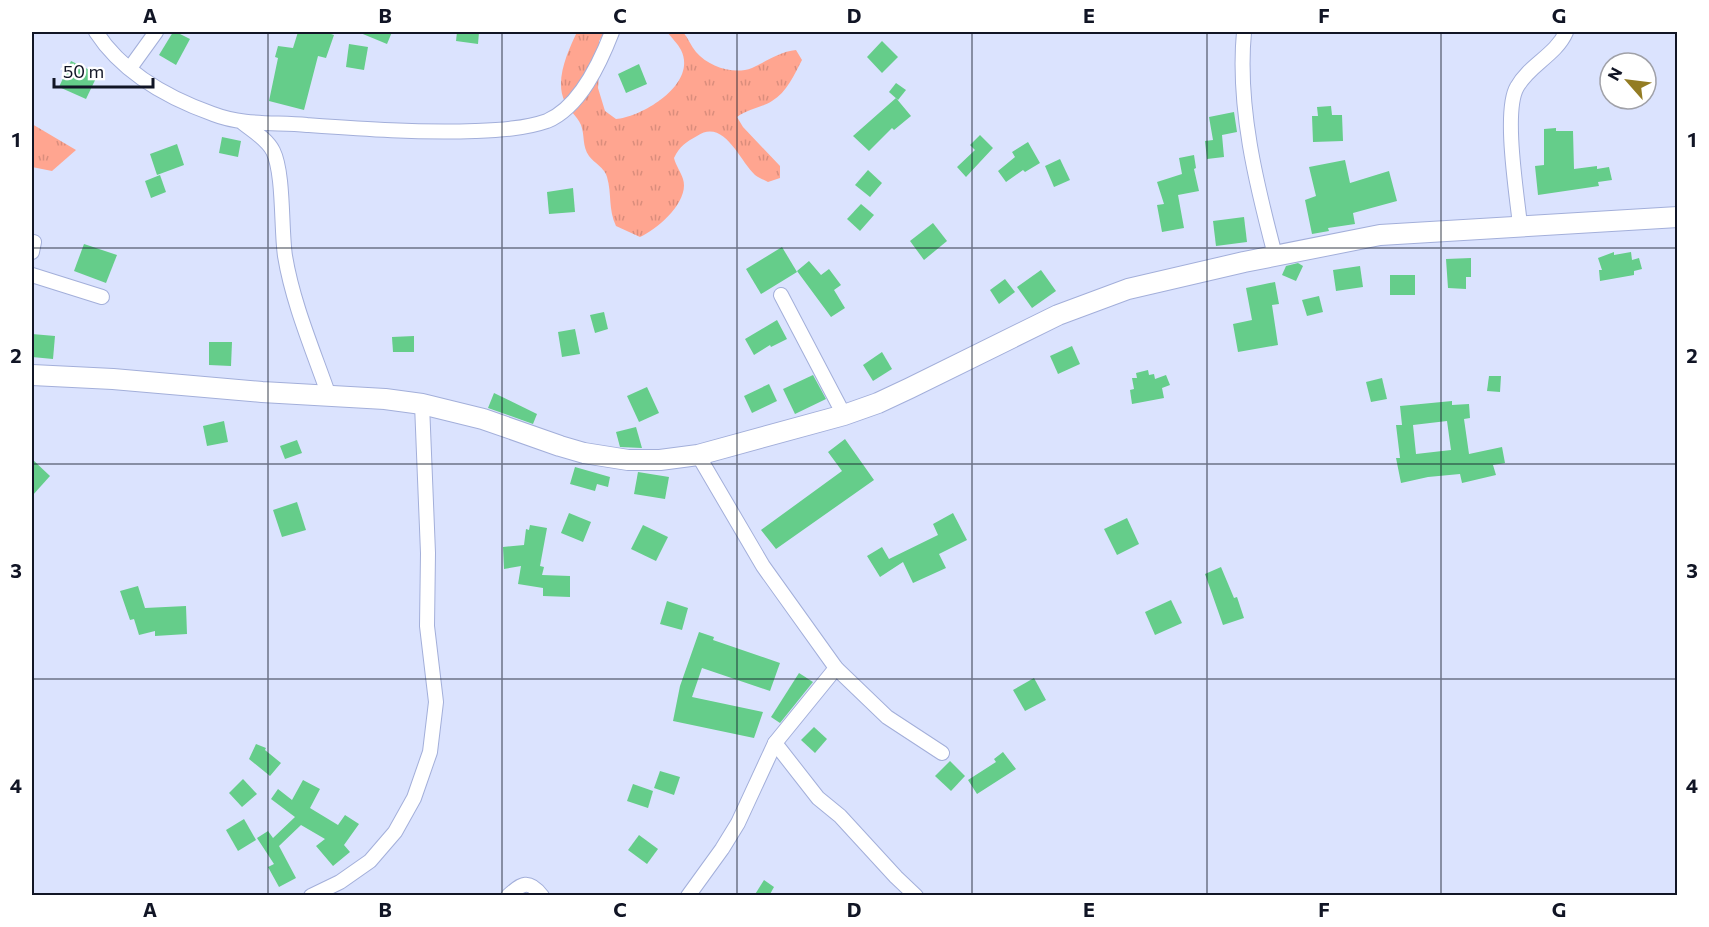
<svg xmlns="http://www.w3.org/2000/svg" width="1709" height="927" font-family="Commissioner,sans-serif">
	<defs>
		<pattern id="grass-tufts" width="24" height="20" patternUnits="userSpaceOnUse" patternTransform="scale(1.5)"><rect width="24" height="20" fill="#ffa590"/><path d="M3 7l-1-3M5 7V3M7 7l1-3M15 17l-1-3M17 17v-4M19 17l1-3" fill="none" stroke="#da8d7c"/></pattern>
	</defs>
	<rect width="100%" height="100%" fill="#dbe3fe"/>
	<g fill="url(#grass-tufts)">
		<path d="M 577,32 L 605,32 L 599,41 L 600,63 L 598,88 L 605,111 L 616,119 C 642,117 698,84 681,50 C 678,44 671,37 667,32 L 683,32 C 688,38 691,46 696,52 C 709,67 734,75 752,68 C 767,61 779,52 796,50 L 802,60 C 794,75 787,92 772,101 C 761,108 748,109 737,117 L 743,127 L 780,166 L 780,178 L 768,182 C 764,180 759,178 755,175 C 739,160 724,118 697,136 C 686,142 680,146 674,158 C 676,166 681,172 683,179 C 690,201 658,229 640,237 L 616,226 C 608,209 612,194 607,177 C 605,168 594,163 589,156 C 582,146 585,136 581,125 C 577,116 569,110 565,102 C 554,81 568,51 577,32 Z"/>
		<polygon points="32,124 76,150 52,171 32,167"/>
	</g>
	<g fill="#65cd8a" fill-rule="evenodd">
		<polygon points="173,32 176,32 190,39 176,65 159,55"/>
		<polygon points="298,32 325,32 334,35 326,58 318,56 304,110 269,101 278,58 275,57 278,46 293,48"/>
		<polygon points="358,32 392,32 387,44"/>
		<polygon points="457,32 479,32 478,44 456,41"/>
		<polygon points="882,41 898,57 882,73 867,57"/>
		<polygon points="349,44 368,47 364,70 346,67"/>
		<polygon points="71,61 98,74 86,99 59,87"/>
		<polygon points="639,64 647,84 626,93 618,74"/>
		<polygon points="896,83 906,90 898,100 889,92"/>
		<polygon points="896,98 911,116 894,130 892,128 869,151 853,136"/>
		<polygon points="1331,106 1332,115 1342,115 1343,141 1313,142 1312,116 1318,116 1317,107"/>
		<polygon points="1234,112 1237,132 1222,135 1224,157 1207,159 1205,141 1213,140 1209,117"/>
		<polygon points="1556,128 1556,131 1573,131 1574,169 1597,166 1597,169 1609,167 1612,180 1598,182 1599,186 1538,195 1535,166 1544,165 1544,129"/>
		<polygon points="980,135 993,148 966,177 957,167 975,150 970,145"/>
		<polygon points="222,137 241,141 238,157 219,153"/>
		<polygon points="1028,142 1040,163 1025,172 1023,170 1006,182 998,171 1015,157 1012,152"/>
		<polygon points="177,144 184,165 157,175 150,154"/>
		<polygon points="1194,155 1196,168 1194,169 1199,191 1178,195 1184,228 1162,232 1157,205 1164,204 1157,182 1182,174 1179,158"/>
		<polygon points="1060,159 1070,180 1054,187 1045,166"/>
		<polygon points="1345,160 1350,183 1389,171 1397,201 1353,213 1355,224 1328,228 1329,231 1312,234 1305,200 1316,196 1309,167"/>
		<polygon points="868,170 882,183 870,197 855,185"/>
		<polygon points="160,175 166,192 151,198 145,181"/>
		<polygon points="573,188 575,212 549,214 547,192"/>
		<polygon points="861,204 874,215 860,231 847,219"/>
		<polygon points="1244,217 1247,242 1216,246 1213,221"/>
		<polygon points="933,223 947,241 924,260 910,241"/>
		<polygon points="84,244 117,255 106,283 74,271"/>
		<polygon points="782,247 797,272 761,294 746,269"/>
		<polygon points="1614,252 1614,255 1631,252 1632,260 1639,258 1642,269 1634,271 1634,275 1600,281 1599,270 1602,270 1598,258"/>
		<polygon points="1471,258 1471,277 1466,277 1466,289 1448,288 1446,259"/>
		<polygon points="809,261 821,275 829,269 841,285 834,290 845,308 831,317 797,271"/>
		<polygon points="1298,263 1303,266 1296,281 1282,275 1286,266"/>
		<polygon points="1360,266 1363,287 1336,291 1333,270"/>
		<polygon points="1041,270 1056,291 1032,308 1017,287"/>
		<rect x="1390" y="275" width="25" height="20"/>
		<polygon points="1005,279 1015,292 999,304 990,290"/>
		<polygon points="1275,282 1279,304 1272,305 1278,345 1238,352 1233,324 1252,320 1246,288"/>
		<polygon points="1319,296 1323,312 1307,316 1302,300"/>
		<polygon points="604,312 608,329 595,333 590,315"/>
		<polygon points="777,320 787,339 771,347 770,345 754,355 745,339"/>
		<polygon points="575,329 580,354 562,357 558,332"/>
		<polygon points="32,334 55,336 53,359 32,357"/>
		<polygon points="414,336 414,352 393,352 392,337"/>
		<polygon points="209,342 232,342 231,366 209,365"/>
		<polygon points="1072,346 1080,364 1058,374 1050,356"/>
		<polygon points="882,352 892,369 873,381 863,365"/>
		<polygon points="1148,370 1149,375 1154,374 1155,379 1166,375 1170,385 1162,388 1164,398 1132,404 1130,390 1134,389 1132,378 1137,378 1136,373"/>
		<polygon points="813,375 826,399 795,414 783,389"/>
		<polygon points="1489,376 1501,376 1500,392 1487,391"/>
		<polygon points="1382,378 1387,399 1371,402 1366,382"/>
		<polygon points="769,384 777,401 752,413 744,396"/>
		<polygon points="647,387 659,413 639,422 627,396"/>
		<polygon points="494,393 537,414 533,424 488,408"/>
		<path d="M 1452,401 L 1452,405 L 1469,404 L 1470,418 L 1464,419 L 1469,454 L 1502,447 L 1505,463 L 1493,465 L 1496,475 L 1462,483 L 1460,474 L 1428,477 L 1401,483 L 1396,458 L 1400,458 L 1396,425 L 1402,425 L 1400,406 ZM 1447,421 L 1451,450 L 1416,454 L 1413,425 Z"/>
		<polygon points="224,421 228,442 207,446 203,426"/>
		<polygon points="636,427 642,448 620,447 616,432"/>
		<polygon points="845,439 874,480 776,549 761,530 842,471 828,452"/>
		<polygon points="297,440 302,453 285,459 280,446"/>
		<polygon points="32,459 50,476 32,496"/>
		<polygon points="575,467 610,477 608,487 597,484 595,491 570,484"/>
		<polygon points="638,472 669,477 665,499 634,494"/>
		<polygon points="297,502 306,530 282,537 273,510"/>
		<polygon points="569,513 591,522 583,542 561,533"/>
		<polygon points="953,513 967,540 939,554 946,568 913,583 903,562 880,577 867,556 882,547 889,559 938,535 933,524"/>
		<polygon points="1127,518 1139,544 1117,555 1104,529"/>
		<polygon points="530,525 547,528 540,566 544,567 542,575 570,576 570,597 543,596 543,588 518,584 521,566 504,569 503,547 524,545 526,529 529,530"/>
		<polygon points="643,525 668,537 656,561 631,549"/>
		<polygon points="1221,567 1234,598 1237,597 1244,618 1223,625 1205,574"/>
		<polygon points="138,586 145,608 186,606 187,634 155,636 155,631 139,635 134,619 130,620 120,591"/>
		<polygon points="1171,600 1182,623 1155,635 1145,612"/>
		<polygon points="667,601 688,608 682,630 660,624"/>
		<polygon points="699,632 714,637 713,640 780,663 770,691 702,668 692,697 763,712 754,738 673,721 680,686"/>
		<polygon points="799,673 813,682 780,723 771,717"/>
		<polygon points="1034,678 1046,700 1025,711 1013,690"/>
		<polygon points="814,727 827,739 815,753 801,740"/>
		<polygon points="256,744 266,748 265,750 281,763 270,776 249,759"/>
		<polygon points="1003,752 1016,769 977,794 968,780 996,762 994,759"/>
		<polygon points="950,761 965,776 951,791 935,776"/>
		<polygon points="660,771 680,777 674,795 654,788"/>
		<polygon points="243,779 257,794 242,807 229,793"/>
		<polygon points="303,780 320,789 310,808 338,825 345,815 359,824 344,845 350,852 333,866 316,846 325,839 301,825 279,846 296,878 279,887 268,867 274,864 257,838 268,831 273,838 295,817 271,799 278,789 292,800"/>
		<polygon points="633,784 653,791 648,808 627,801"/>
		<polygon points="244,819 256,840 238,851 226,830"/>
		<polygon points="639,835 658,849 647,864 628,850"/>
		<polygon points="764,880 774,887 769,896 754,896"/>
	</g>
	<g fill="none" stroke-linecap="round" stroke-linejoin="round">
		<defs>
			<g id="street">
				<path d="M 96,32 C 122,72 168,98 213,114 C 244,126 275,122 307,125 C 363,129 418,133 475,131 C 498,130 524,129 547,121 C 580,107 600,63 612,32"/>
				<path d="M 1244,32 C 1237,106 1256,183 1275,255"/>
				<polyline points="130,68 156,32"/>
				<path d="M 243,123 C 253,131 267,139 273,151 C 284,173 281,229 285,256 C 293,304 313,350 329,396"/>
				<path d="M 1520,225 C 1517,195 1503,111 1517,87 C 1529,65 1556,55 1566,32"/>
				<polyline points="32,252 34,242"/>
				<polyline points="32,275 102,297"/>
				<polyline points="781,295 844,415"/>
				<polyline points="698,455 763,566 836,668 887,717 942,753"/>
				<polyline points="775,743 818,798 840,816 896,877 916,896"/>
				<polyline points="311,896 340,882 370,861 395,832 414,798 430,752 436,702 427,626 428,553 422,404"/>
				<path d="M 508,896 C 522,883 529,879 542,896"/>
				<polyline points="688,896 722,849 738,823 775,743 836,668"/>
			</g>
			<polyline id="secondary" points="32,375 113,379 262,392 385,399 422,404 483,419 560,446 584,453 628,460 660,460 698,455 844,415 878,403 910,388 1058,315 1128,289 1244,262 1380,235 1678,217"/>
		</defs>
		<use href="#street" stroke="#a3afda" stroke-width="16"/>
		<use href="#secondary" stroke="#a3afda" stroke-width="22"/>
		<use href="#street" stroke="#fff" stroke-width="14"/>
		<use href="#secondary" stroke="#fff" stroke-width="20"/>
	</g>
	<path fill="none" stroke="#111525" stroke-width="1.5" stroke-opacity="0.55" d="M 268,32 L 268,896M 502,32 L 502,896M 737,32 L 737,896M 972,32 L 972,896M 1207,32 L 1207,896M 1441,32 L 1441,896M 32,248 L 1678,248M 32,464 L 1678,464M 32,679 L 1678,679"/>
	<rect width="1709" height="927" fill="none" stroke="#ffffff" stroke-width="66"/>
	<g transform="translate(1628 81) rotate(298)"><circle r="28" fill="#ffffff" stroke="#a0a1a8" stroke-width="1.5"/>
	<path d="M0-4.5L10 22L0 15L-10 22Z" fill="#937c23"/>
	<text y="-9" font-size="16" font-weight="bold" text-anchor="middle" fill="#111525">N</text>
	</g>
	<path d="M54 78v9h99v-9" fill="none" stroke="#111525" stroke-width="3"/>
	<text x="63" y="78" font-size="18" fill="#111525" stroke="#ffffff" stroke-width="4.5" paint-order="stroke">50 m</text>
	<rect x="33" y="33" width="1643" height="861" fill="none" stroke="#111525" stroke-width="2"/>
	<g font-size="20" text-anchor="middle" font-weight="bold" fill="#111525">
		<text x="150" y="23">A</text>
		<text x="385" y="23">B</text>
		<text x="620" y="23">C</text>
		<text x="854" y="23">D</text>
		<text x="1089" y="23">E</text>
		<text x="1324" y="23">F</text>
		<text x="1559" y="23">G</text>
		<text x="16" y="147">1</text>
		<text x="1692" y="147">1</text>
		<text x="16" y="363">2</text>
		<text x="1692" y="363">2</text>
		<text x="16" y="578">3</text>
		<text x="1692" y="578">3</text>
		<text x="16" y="793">4</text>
		<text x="1692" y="793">4</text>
		<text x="150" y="917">A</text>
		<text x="385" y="917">B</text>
		<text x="620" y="917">C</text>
		<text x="854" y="917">D</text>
		<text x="1089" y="917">E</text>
		<text x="1324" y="917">F</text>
		<text x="1559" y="917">G</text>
	</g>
</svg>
